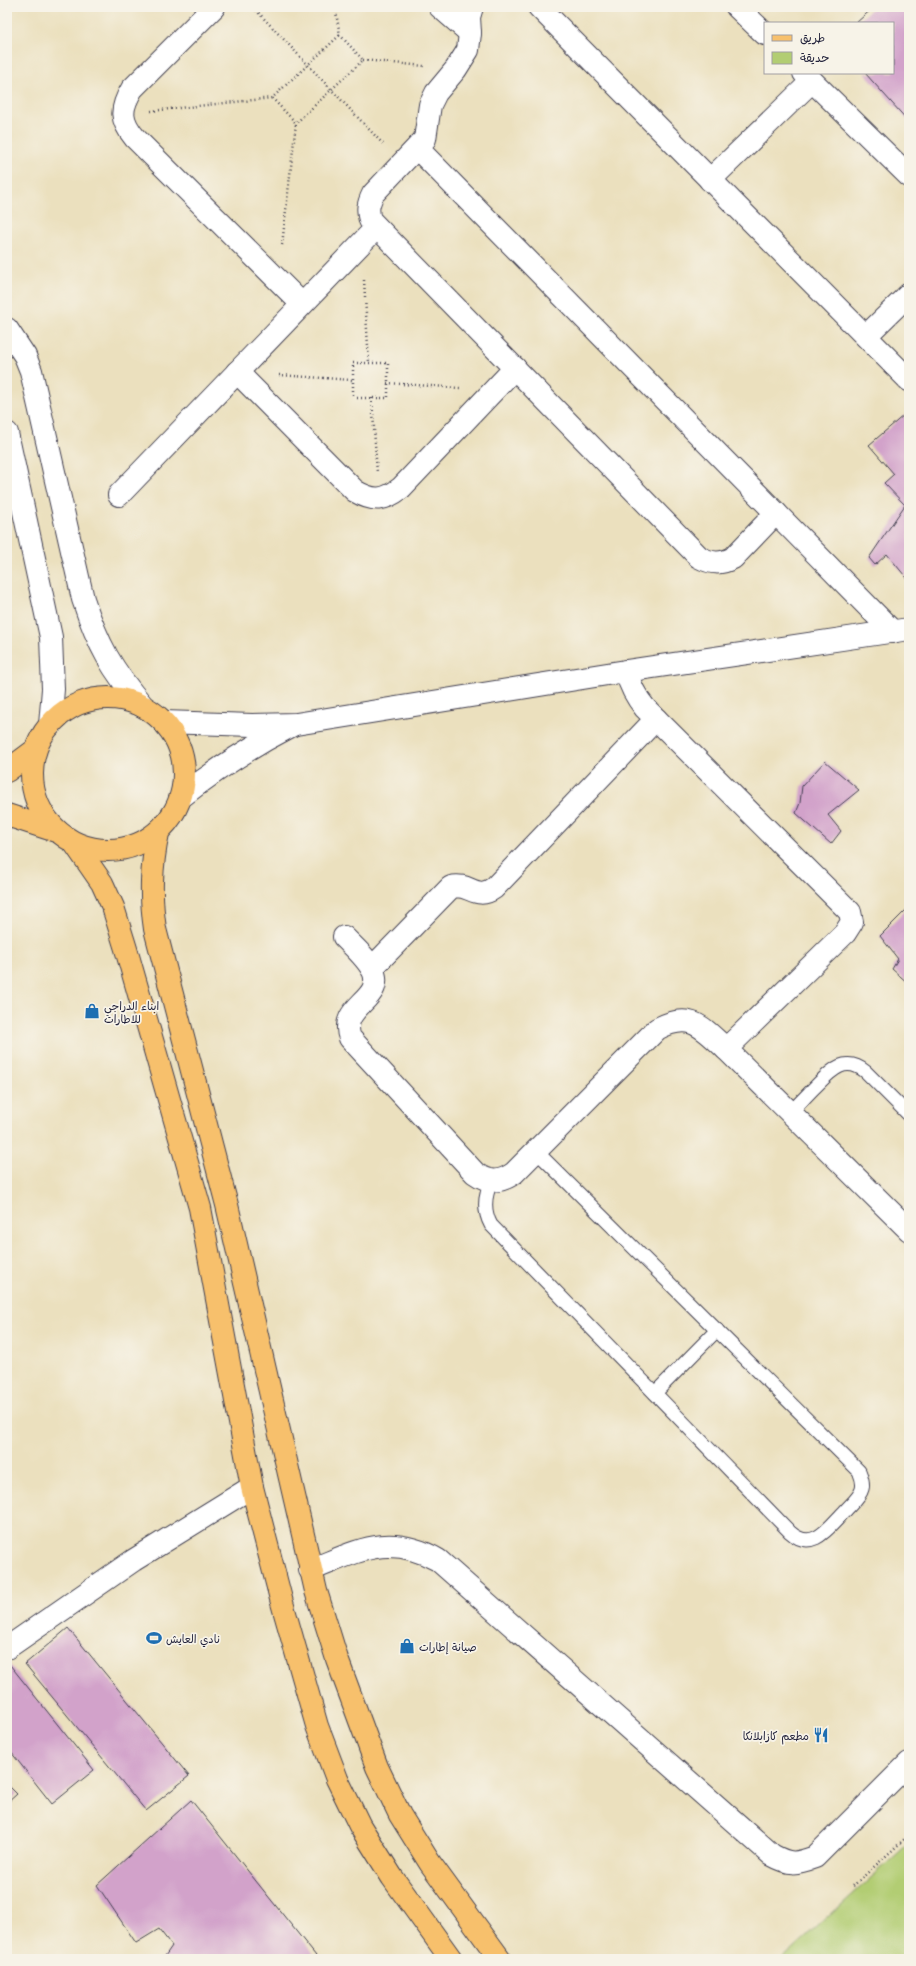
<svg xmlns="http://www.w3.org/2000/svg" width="916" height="1966" font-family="'Playpen Sans','Playpen Sans Arabic',sans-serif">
	<rect width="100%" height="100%" fill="#f7f3e8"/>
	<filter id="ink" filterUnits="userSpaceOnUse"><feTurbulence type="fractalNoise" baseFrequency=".025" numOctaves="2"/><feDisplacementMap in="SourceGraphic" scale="8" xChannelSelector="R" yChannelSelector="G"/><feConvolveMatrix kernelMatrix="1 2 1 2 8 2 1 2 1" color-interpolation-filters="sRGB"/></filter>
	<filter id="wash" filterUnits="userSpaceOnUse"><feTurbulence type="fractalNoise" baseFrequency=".012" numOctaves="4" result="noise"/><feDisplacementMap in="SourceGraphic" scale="16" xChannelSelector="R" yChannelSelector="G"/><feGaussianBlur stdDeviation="0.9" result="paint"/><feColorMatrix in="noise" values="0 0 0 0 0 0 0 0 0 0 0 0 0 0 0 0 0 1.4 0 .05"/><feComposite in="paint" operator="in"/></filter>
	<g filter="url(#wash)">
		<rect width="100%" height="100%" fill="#ebe0be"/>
		<polygon fill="#b2cd73" stroke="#6a7857" points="909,1843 909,1959 782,1959"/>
		<g id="blocks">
			<g fill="#d2a2ca">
				<polygon points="874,7 903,7 909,14 909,122 865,73 893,73 893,23 856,23"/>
				<polygon points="904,415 909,422 909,581 887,554 875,565 869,558 905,505 884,483 894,474 869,445"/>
				<polygon points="825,761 859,790 828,815 841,831 831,844 796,813 800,803 802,786"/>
				<polygon points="907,909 909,910 909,984 892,969 898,959 880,936"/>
				<polygon points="68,1628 189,1776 146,1811 25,1664"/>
				<polygon points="10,1665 94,1770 52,1804 7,1747 7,1667"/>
				<polygon points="7,1784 17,1794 7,1803"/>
				<polygon points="191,1800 316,1956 312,1959 163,1959 172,1946 159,1929 136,1943 97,1885"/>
			</g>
		</g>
	</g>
	<g filter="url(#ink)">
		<use href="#blocks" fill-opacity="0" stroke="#403e4f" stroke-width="1"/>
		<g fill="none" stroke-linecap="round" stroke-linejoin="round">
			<defs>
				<g id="service">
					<path d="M 790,1113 C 798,1105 806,1096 814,1088 C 830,1072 844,1054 866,1072 L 909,1115"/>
					<path d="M 492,1181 C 484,1196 483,1210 491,1225 L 790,1532 C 813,1553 829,1527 845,1511 C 851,1504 860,1497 862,1489 C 864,1482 861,1476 859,1471 L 536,1151"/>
					<polyline points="655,1393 717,1330"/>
				</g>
				<g id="minor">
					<path d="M 214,7 L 132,89 C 120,109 120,120 135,138 L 302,304"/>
					<polyline points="440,7 470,33"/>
					<path d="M 472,7 L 469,17 L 470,33 L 468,50 L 456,69 L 436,93 L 430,105 L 425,139 L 373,194 C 368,204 367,210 370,220 L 699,557 C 712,564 721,564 733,558 L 776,513"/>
					<polyline points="539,7 909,380"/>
					<polyline points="737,7 765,34"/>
					<polyline points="804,73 909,176"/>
					<polyline points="418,149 893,632"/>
					<polyline points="710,180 812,81"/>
					<polyline points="866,336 909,294"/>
					<path d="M 237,372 L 355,491 C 374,502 384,501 401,488 L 515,368"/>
					<polyline points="119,495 376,228"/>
					<path d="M 626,671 C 630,686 635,696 645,708 L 850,912 L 852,922 L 845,933 L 726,1049"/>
					<path d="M 344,937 C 354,947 369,960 374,973 C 383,1001 338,1006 350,1038 L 475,1173 C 489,1183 500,1183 514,1173 L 657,1029 C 691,1011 702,1027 726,1049 L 909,1230"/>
					<path d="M 372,968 L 451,887 C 469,882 476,901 494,888 L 656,719"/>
					<path d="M 310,1570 C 359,1551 388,1532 438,1560 L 772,1855 C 790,1865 796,1864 815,1857 L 909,1763"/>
					<polyline points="7,1648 134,1560 252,1487"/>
				</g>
				<g id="tertiary">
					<path d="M 7,329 L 25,356 L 31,371 L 83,599 C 98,645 112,670 143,706"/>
					<polyline points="7,433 51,637 53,689 50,725"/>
					<polyline points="164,722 252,725 296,724 626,671 909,629"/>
					<path d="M 181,797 C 218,768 250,747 291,726"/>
				</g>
				<g id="primary">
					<circle cx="108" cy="774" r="76"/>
					<polyline points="7,771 35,750"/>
					<polyline points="7,815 56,831"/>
					<path d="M 158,833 C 151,867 150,895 155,929 L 227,1205 L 316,1591 L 337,1659 L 377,1767 L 400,1815 L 430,1863 L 500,1959"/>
					<polyline points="75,844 102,883 113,907 126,949 200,1208 252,1487 281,1599 317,1726 337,1779 360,1826 392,1877 451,1959"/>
				</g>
			</defs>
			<use href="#service" stroke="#403e4f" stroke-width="15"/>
			<use href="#minor" stroke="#403e4f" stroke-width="24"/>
			<use href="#tertiary" stroke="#403e4f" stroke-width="24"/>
			<use href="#primary" stroke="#403e4f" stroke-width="24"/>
			<g stroke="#403e4f" stroke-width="2.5" stroke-dasharray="1 3" stroke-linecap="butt">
				<polyline points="253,7 383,144"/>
				<polyline points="335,7 340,35 363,60 296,123 272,98 340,35"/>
				<polyline points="363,60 424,66"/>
				<polyline points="151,111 272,98"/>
				<polyline points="282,245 296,123"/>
				<polyline points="364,280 369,363"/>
				<rect x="353" y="363" width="35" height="35"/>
				<polyline points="279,375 352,380"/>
				<polyline points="387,383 460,388"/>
				<polyline points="372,398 377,473"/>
				<polyline points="853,1886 909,1835"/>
			</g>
			<use href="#service" stroke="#fff" stroke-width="13"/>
			<use href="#minor" stroke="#fff" stroke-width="22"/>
			<use href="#tertiary" stroke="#fff" stroke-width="22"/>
			<use href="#primary" stroke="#f7c06c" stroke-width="22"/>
		</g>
	</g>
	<defs>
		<symbol id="shop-bare" viewBox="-9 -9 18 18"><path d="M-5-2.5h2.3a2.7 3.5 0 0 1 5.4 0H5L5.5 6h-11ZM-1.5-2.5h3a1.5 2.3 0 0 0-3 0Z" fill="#1f6fb2" stroke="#f7f3e8" stroke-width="2.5" paint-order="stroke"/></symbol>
		<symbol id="stadium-bare" viewBox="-9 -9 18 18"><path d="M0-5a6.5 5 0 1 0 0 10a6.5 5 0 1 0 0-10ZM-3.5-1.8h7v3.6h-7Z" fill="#1f6fb2" stroke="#f7f3e8" stroke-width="2.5" paint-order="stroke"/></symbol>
		<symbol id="restaurant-bare" viewBox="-9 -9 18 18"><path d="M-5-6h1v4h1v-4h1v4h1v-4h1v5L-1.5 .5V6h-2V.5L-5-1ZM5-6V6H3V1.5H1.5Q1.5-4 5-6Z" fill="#1f6fb2" stroke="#f7f3e8" stroke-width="2.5" paint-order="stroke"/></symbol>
	</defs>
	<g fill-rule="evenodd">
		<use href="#shop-bare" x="81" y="1000" width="22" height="22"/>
		<use href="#stadium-bare" x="143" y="1627" width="22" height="22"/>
		<use href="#shop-bare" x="396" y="1635" width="22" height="22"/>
		<use href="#restaurant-bare" x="810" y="1724" width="22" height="22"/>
	</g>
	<g text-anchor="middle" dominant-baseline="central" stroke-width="3.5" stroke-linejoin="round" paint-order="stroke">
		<g font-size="11" fill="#22223b" stroke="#f7f3e8" text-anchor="start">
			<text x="104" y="1005">ابناء الدراجي<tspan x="104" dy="13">للاطارات</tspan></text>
			<text x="166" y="1638">نادي العايش</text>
			<text x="419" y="1646">صيانة إطارات</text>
			<text x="809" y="1735" text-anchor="end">مطعم كازابلانكا</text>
		</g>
	</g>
	<rect width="916" height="1966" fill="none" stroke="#f7f3e8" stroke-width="24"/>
	<rect x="764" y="22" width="130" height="52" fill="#f7f3e8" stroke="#a29fa3"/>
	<rect x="772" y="35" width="20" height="6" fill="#f7c06c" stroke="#a29fa3"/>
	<text x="800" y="42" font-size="12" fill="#22223b">طريق</text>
	<rect x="772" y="52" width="20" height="12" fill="#b2cd73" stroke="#a29fa3"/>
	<text x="800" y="62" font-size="12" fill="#22223b">حديقة</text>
</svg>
